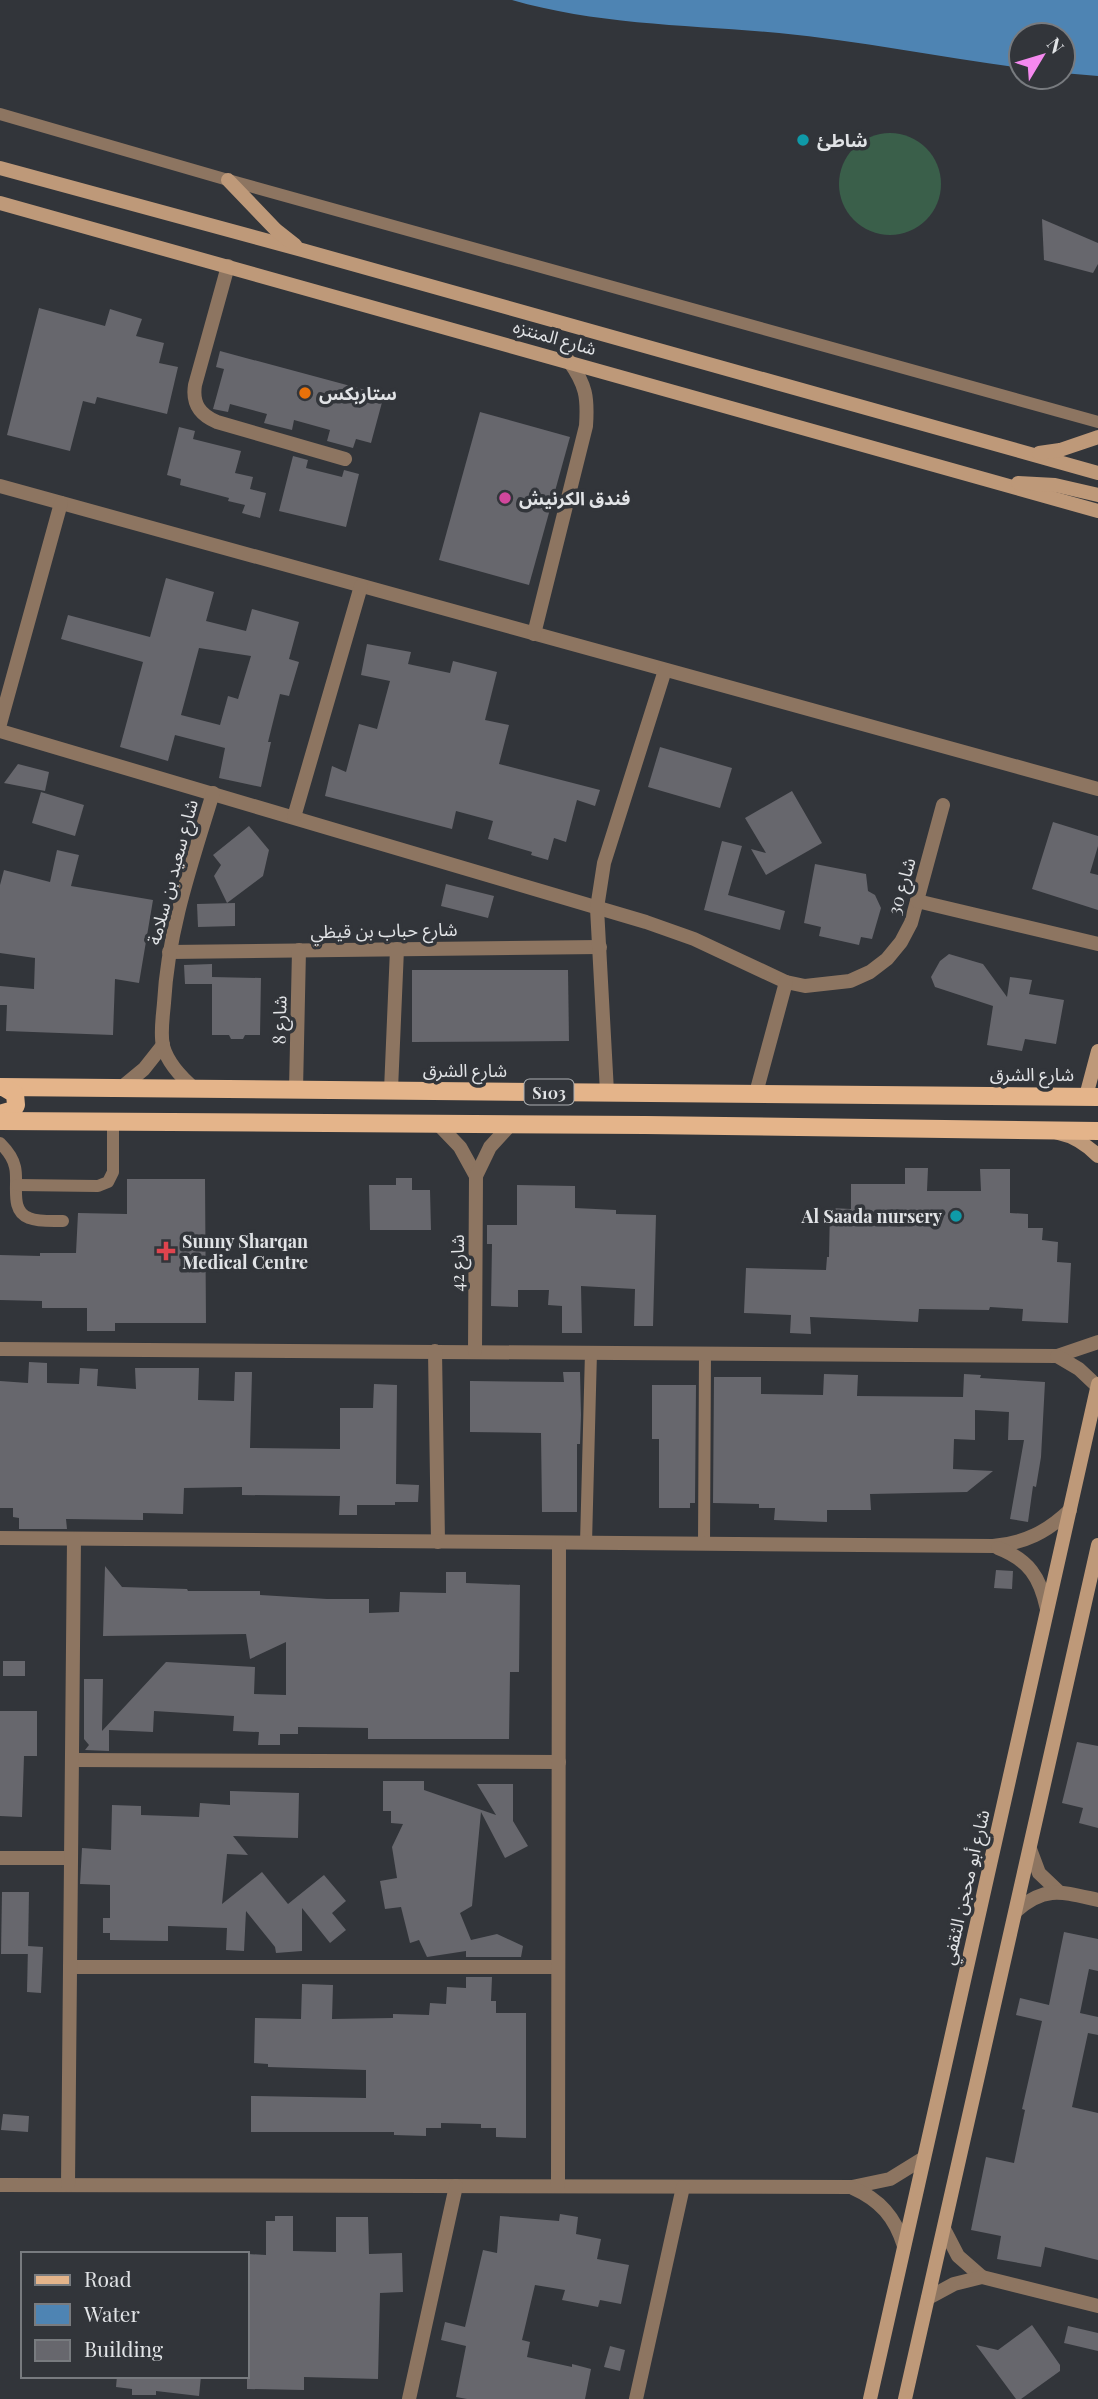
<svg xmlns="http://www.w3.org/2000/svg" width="1098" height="2399" font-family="'Playfair Display','Noto Sans Arabic',serif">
	<rect width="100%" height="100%" fill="#32353a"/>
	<circle fill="#3a5f4a" cx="890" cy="184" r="51"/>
	<path fill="#4e84b3" d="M 512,0 L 1098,0 L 1098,76 L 1063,73 L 1063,35 L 1021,35 L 1021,68 C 941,57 860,41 779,33 C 691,25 598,25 512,0 Z"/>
	<g fill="#67676d" fill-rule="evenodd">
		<polygon points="1042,219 1098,243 1098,264 1093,273 1044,260"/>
		<polygon points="39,308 105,326 110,309 142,319 136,336 164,343 159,363 178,367 167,414 97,397 95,404 83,401 70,451 7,435"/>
		<polygon points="220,351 384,395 371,443 356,439 353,448 327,441 330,430 294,420 292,430 264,423 267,414 230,404 228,412 213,409 224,369 216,367"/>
		<polygon points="480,412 570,437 529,585 439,560"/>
		<polygon points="179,427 195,431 193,439 241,451 235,473 253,477 250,489 266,493 260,518 242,513 245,505 228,501 229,498 180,485 181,479 167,475"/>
		<polygon points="293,456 308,460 306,468 342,477 344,470 359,474 346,527 279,511"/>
		<path d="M 166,578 L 214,592 L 206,621 L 246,631 L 252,609 L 299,622 L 289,659 L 299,662 L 289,696 L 280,694 L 268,742 L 271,742 L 261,787 L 219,778 L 225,748 L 175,735 L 168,761 L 120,747 L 143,662 L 61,639 L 68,615 L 150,637 ZM 199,648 L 251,656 L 238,699 L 228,696 L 220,725 L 181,715 Z"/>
		<polygon points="367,644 411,652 408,664 450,673 453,661 497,672 485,720 509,725 499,764 600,790 595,806 577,800 566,842 554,838 548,860 531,855 532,852 488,839 493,821 456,811 452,829 325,796 332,766 346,772 359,724 377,729 390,681 361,675"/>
		<polygon points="660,747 732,768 720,808 648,787"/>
		<polygon points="18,764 49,772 45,791 4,783"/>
		<polygon points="792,791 822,843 766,875 751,849 766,853 745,818"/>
		<polygon points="41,792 84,805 75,836 32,823"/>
		<polygon points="1053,822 1098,836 1098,846 1090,873 1098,875 1098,910 1032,889"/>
		<polygon points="249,826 269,850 263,876 227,903 214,876 221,865 213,855"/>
		<polygon points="722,841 742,846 728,895 785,911 780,930 704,910"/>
		<polygon points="57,850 79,855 71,886 153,900 139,983 115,979 113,1035 6,1031 7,1005 0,1005 0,986 34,989 35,958 0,953 0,885 4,870 50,882"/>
		<polygon points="815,864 866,874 868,891 875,895 881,908 872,939 861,937 859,945 819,936 821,927 804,923"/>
		<polygon points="446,884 494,896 488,918 441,906"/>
		<polygon points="235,903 235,926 198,927 197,904"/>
		<polygon points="949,954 983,964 1007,997 1010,977 1032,980 1029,994 1064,1000 1056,1044 1025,1039 1022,1051 987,1045 993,1006 935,987 931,977 940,961"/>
		<polygon points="212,964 212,982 212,977 261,978 260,1035 245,1035 243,1039 231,1039 229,1035 212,1035 212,984 185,984 184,965"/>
		<polygon points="412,970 568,970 569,1041 412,1042"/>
		<polygon points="905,1168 928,1168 927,1191 981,1191 980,1169 1010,1169 1010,1213 1028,1214 1028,1228 1043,1228 1042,1240 1058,1242 1057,1262 1071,1263 1068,1323 1022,1321 1023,1309 990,1307 989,1310 919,1309 918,1322 810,1317 811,1334 790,1333 791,1315 744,1313 746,1268 826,1270 827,1257 829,1257 830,1208 851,1209 851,1184 905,1184"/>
		<polygon points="396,1178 412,1178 412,1190 430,1190 431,1230 370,1230 369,1185 396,1185"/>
		<polygon points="127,1179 205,1179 206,1323 115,1323 115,1331 87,1331 87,1308 42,1308 42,1301 0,1300 0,1255 40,1256 40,1253 76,1253 78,1213 127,1214"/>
		<polygon points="517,1185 575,1186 575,1208 616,1210 616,1214 656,1215 653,1326 634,1326 635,1289 581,1286 582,1333 562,1333 562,1306 548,1305 549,1290 518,1290 518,1307 491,1306 492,1244 487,1244 487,1225 517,1225"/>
		<polygon points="29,1362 47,1363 47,1383 79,1384 80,1368 98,1369 97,1386 136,1389 135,1368 199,1368 198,1400 234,1401 235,1372 252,1372 250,1448 340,1449 340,1408 373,1408 374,1384 397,1385 396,1484 419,1485 418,1502 395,1502 395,1505 357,1505 357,1515 339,1515 340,1496 242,1495 242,1487 184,1488 183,1514 143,1513 143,1520 66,1519 67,1529 19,1529 19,1518 13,1517 13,1508 0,1508 0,1381 28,1383"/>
		<polygon points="563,1372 580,1372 581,1415 580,1444 577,1444 577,1512 542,1512 541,1433 470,1432 470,1381 564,1382"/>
		<polygon points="824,1374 858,1375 857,1396 963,1397 964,1374 981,1375 980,1378 1045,1382 1041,1457 1036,1487 1033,1486 1028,1522 1010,1519 1024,1440 1008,1440 1009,1412 975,1410 975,1440 954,1439 953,1469 993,1471 967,1492 870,1494 871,1510 827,1510 827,1522 774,1520 775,1508 759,1508 759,1504 713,1503 714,1377 761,1377 761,1394 823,1395"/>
		<polygon points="652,1385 696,1385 695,1503 690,1503 690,1508 659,1508 659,1439 652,1439"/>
		<polygon points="105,1566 122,1587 187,1589 188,1591 260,1591 260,1595 327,1599 369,1599 369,1613 399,1612 400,1592 446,1593 446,1572 466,1572 466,1583 520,1585 519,1672 510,1672 509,1739 368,1739 368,1728 298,1727 298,1734 280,1734 280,1745 258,1745 259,1732 233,1731 234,1716 154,1711 153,1732 109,1730 109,1751 85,1750 89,1745 84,1739 84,1679 103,1679 102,1731 166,1662 255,1667 254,1694 286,1695 286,1642 250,1659 246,1634 103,1636"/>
		<polygon points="996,1570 1013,1571 1012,1589 994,1588"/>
		<rect x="3" y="1661" width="22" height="15"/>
		<polygon points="0,1711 37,1711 37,1756 24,1756 22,1817 0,1816"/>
		<polygon points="1077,1742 1098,1746 1098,1828 1079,1823 1083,1808 1062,1803"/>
		<polygon points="383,1781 424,1781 424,1790 496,1815 477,1784 513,1784 513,1821 528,1846 505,1858 481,1812 472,1906 460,1913 471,1940 497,1934 523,1946 521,1957 466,1957 466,1951 427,1957 419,1940 410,1943 401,1907 385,1909 380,1881 397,1878 392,1847 403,1824 391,1823 391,1811 383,1811"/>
		<polygon points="230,1791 299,1793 298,1838 233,1836 248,1855 227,1854 222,1904 262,1872 288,1904 324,1875 346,1901 332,1913 346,1930 330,1943 302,1908 302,1951 276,1953 275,1947 246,1911 244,1951 226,1950 227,1928 168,1926 168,1941 110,1940 110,1933 103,1933 103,1918 110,1918 110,1885 80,1884 82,1848 111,1850 112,1805 141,1806 141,1815 199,1817 200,1803 230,1805"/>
		<polygon points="2,1892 29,1892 28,1954 1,1954"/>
		<polygon points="1064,1932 1098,1939 1098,1971 1089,1969 1080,2013 1098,2017 1098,2035 1088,2033 1072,2107 1098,2113 1098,2260 1045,2247 1041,2267 997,2259 1001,2236 971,2230 986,2157 1014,2163 1025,2110 1022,2109 1042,2021 1016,2015 1020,1998 1049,2005"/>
		<polygon points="28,1946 43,1947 41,1993 27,1992"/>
		<polygon points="466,1977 492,1977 491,2001 496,2001 496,2013 526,2013 526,2138 496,2137 496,2128 481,2128 481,2124 441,2123 441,2128 426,2128 426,2136 394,2135 394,2132 251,2132 251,2096 366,2098 366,2070 268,2067 268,2064 254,2063 255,2018 301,2019 302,1984 333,1985 332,2019 393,2018 393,2014 429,2015 430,2003 446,2004 447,1987 466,1988"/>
		<polygon points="3,2114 29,2116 28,2132 1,2130"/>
		<polygon points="560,2214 578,2217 576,2234 601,2239 597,2259 629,2265 621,2304 600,2300 598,2307 562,2300 565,2290 535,2285 522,2340 530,2342 527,2357 572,2367 572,2364 591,2369 585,2399 467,2399 456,2397 466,2346 441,2340 445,2322 465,2327 483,2250 497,2253 500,2216 559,2221"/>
		<polygon points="275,2216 293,2216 293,2251 336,2252 336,2217 368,2217 369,2254 402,2253 403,2292 380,2293 378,2379 304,2377 304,2390 247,2389 247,2254 266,2255 266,2221 275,2221"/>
		<polygon points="1032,2325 1060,2365 1060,2371 1021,2399 1016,2399 976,2345 998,2350"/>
		<polygon points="1068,2326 1098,2333 1098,2351 1064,2343"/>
		<polygon points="610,2346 625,2350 620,2371 604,2367"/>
		<polygon points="117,2376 201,2376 199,2396 156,2391 156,2395 132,2395 132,2389 116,2387"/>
	</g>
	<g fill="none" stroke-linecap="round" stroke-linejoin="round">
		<g stroke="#8d7561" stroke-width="12">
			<polyline points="0,114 228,180 1098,422"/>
			<path d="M 0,1143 C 7,1150 13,1157 15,1167 C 19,1183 9,1211 29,1218 C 39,1222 53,1221 63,1221"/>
			<polyline points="17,1185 98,1186 108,1182 113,1172 113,1121"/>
			<polyline points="586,1543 591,1352"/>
			<polyline points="704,1544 705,1353"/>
		</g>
		<g stroke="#8d7561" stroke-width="14">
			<path d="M 228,266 L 195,385 C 192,404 200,415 217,422 L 345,459"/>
			<polyline points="0,486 1098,789"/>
			<path d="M 534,634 L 586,426 C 588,397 586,385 569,361"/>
			<polyline points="0,724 61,503"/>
			<polyline points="0,731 646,922 694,939 786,982 805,986 850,981 870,972 887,959 901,942 911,923 943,805"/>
			<polyline points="294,817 361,586"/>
			<polyline points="917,901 1098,944"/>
			<polyline points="169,952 600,947"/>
			<polyline points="121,1088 144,1069 163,1045"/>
			<path d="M 195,1089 C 182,1078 168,1064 163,1046 C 160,1033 163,1016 164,1003 C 168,930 192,862 213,793"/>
			<polyline points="296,1090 299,950"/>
			<polyline points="391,1090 397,949"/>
			<polyline points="607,1092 597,908 604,863 665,670"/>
			<polyline points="756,1093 786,982"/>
			<polyline points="437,1123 460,1147 476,1176"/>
			<polyline points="0,1349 1057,1356 1098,1342"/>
			<polyline points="435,1351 438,1542"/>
			<polyline points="475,1351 476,1176 490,1147 511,1124"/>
			<polyline points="1057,1356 1079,1369 1097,1386"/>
			<path d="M 0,1538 L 993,1546 C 1025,1543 1047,1532 1070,1510"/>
			<path d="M 998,1548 C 1029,1560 1040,1577 1047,1609"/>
			<polyline points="72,1760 559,1762"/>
			<polyline points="1030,1849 1039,1873 1058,1891"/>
			<polyline points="0,1858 71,1858"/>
			<path d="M 1016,1911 C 1045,1885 1063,1892 1098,1900"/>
			<polyline points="70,1967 558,1967"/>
			<polyline points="0,2185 852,2187 890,2179 924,2158"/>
			<polyline points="68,2185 74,1539"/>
			<polyline points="558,2186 559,1543"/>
			<path d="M 853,2188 C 880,2200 895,2217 904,2246"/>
			<polyline points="944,2229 958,2256 982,2277"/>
			<polyline points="928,2298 954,2284 982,2277 1098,2306"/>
			<polyline points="409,2399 456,2186"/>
			<polyline points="636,2399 683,2187"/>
		</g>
		<g stroke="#be9979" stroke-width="14">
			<polyline points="0,168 302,250 1098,473"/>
			<polyline points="228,180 276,230 295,245"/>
			<polyline points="0,203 1098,511"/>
			<polyline points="1039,453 1060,450 1098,437"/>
			<polyline points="1018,483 1055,485 1098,495"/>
			<polyline points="1086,1096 1098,1051"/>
			<path d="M 1058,1133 C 1073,1136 1087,1145 1098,1156"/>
			<polyline points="870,2399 1098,1384"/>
			<polyline points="905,2399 1098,1545"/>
		</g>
		<g stroke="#e4b48a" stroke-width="18">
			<polyline points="0,1087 1098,1097"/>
			<polyline points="0,1114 13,1110 16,1105 15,1094 5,1088"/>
			<polyline points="0,1121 645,1125 1098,1131"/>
		</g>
	</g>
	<g fill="#0f9aa8" stroke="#32353a" stroke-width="2.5">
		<circle cx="803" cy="140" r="7"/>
		<circle cx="956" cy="1216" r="7"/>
	</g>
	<circle fill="#e8710a" stroke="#32353a" stroke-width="2.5" cx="305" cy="393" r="7"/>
	<circle fill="#d1479c" stroke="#32353a" stroke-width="2.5" cx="505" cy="498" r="7"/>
	<path fill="#e0444e" stroke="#32353a" stroke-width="2.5" d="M162.5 1240.5h7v7h7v7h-7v7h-7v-7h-7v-7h7z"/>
	<g text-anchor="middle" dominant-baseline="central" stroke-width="7" stroke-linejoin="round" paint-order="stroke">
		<rect fill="#32353a" stroke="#acafb2" stroke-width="2" x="524.5" y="1079.5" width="49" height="25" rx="5"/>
		<g font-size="16" font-weight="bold" fill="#e1e3e6">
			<text x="549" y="1092">S103</text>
		</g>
		<g font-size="18" font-weight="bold" fill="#e1e3e6" stroke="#32353a" text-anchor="start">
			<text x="817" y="140">شاطئ</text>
			<text x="319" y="393">ستاربكس</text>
			<text x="519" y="498">فندق الكرنيش</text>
			<text x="942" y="1216" text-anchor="end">Al Saada nursery</text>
			<text x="182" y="1241">Sunny Sharqan<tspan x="182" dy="21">Medical Centre</tspan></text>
		</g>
		<g font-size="18" fill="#e1e3e6" stroke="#32353a">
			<text transform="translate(555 337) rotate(16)">شارع المنتزه</text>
			<text transform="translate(172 872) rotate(-75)">شارع سعيد بن سلامة</text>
			<text transform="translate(901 886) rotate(-74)">شارع 30</text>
			<text transform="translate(384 930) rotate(-1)">شارع حباب بن قيظي</text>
			<text transform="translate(279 1020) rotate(-89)">شارع 8</text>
			<text x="465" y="1070">شارع الشرق</text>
			<text x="1032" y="1074">شارع الشرق</text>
			<text transform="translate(457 1263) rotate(-90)">شارع 42</text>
			<text transform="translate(965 1887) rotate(-77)">شارع أبو محجن الثقفي</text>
		</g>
	</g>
	<rect x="21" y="2252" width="228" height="126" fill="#32353a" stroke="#787b7f" stroke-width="2"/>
	<rect x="35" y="2275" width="35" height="10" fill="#e4b48a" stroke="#787b7f" stroke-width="2"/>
	<text x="84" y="2287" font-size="21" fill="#e1e3e6">Road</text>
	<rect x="35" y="2304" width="35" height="21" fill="#4e84b3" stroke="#787b7f" stroke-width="2"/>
	<text x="84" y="2322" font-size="21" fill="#e1e3e6">Water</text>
	<rect x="35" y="2340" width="35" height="21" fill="#67676d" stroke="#787b7f" stroke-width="2"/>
	<text x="84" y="2357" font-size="21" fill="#e1e3e6">Building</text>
	<g transform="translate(1042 56) rotate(52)"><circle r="33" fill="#32353a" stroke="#787b7f" stroke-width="2"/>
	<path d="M0-5L12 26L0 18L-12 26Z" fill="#f589ef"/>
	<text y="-10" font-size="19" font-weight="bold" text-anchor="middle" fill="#e1e3e6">N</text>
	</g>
</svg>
